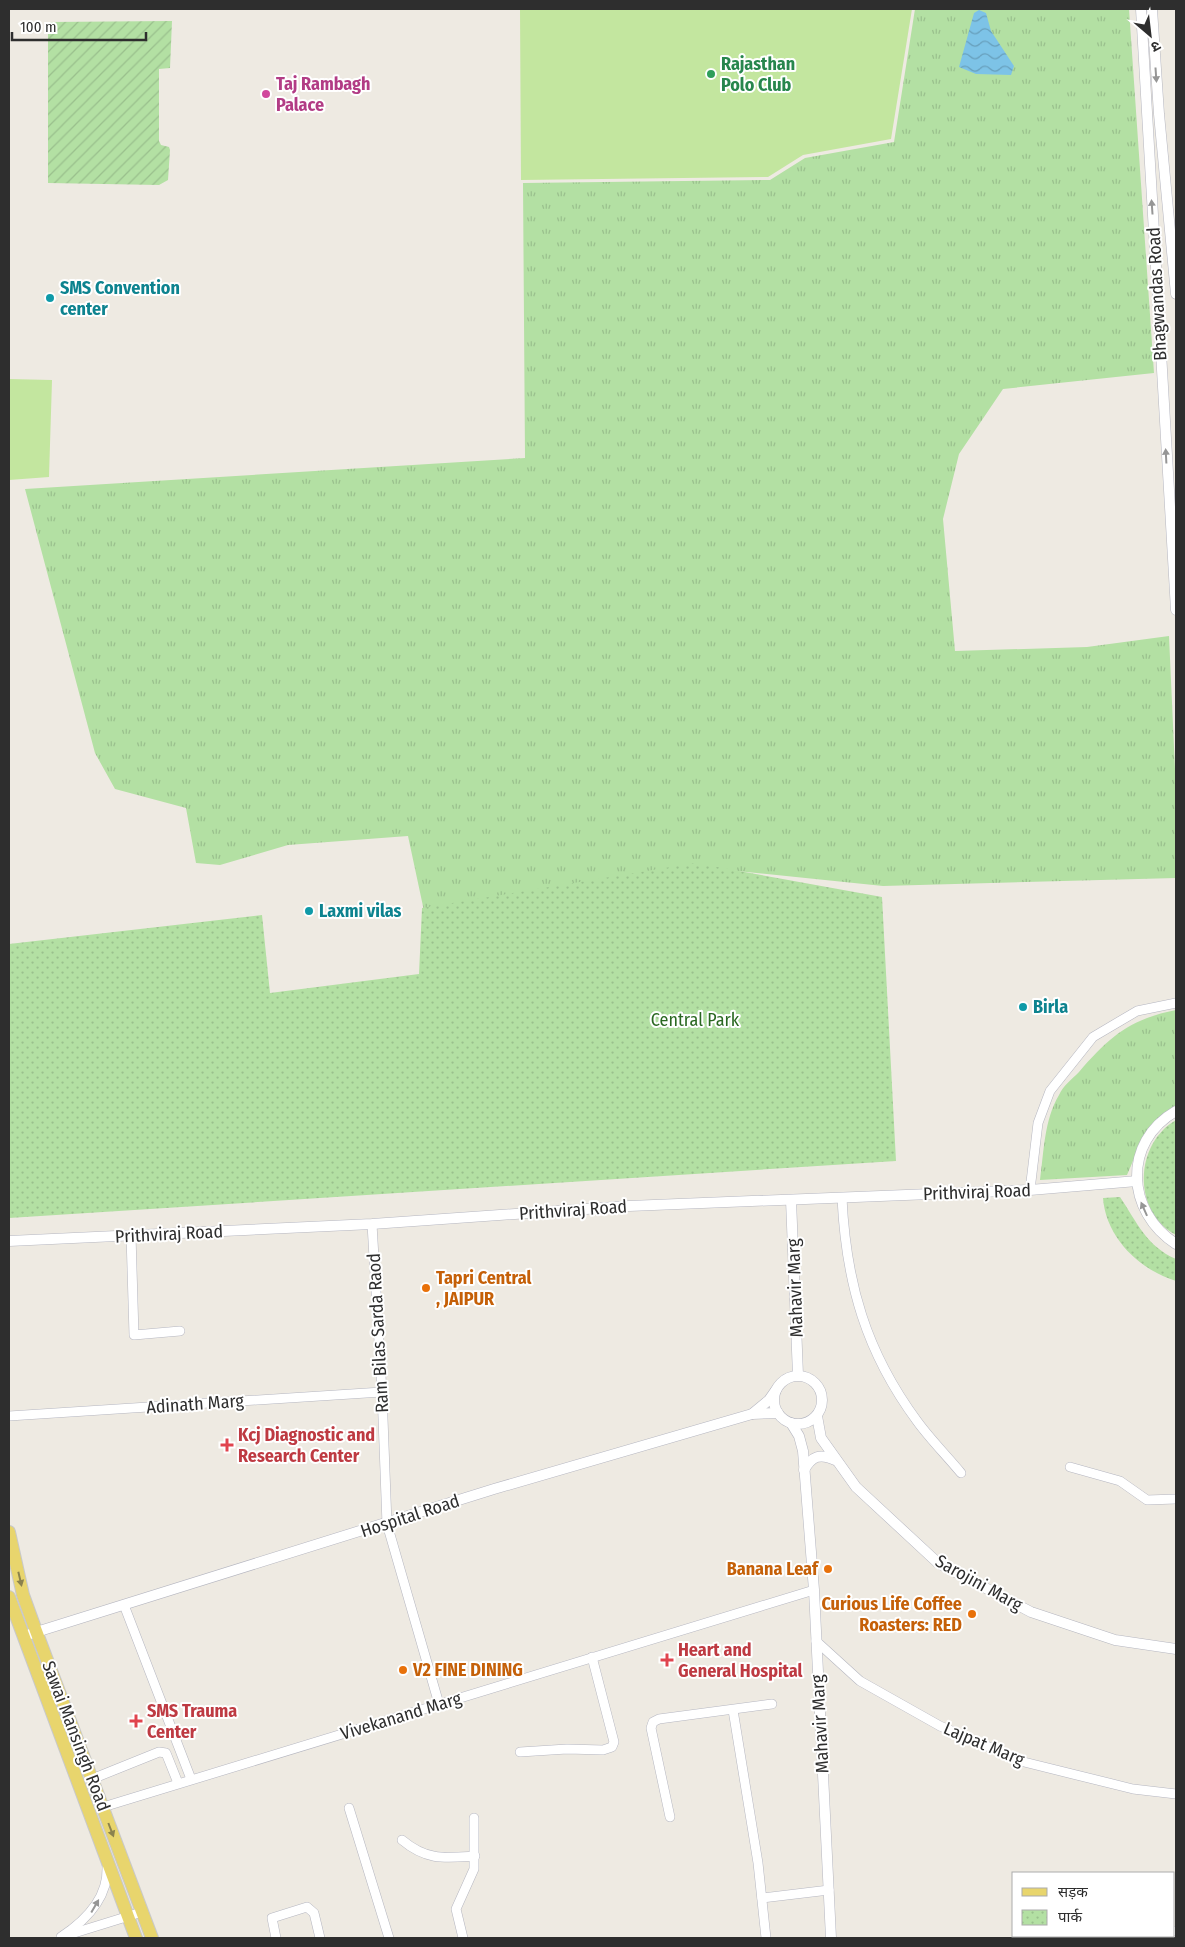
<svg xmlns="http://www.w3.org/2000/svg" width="1185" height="1947" font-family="'Fira Sans Condensed','Noto Sans Devanagari',sans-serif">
	<defs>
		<pattern id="grass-tufts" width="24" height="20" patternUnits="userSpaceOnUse" patternTransform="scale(1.25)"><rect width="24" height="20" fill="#b3e0a3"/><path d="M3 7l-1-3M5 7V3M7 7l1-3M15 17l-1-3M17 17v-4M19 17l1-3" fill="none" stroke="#9ac08d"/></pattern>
		<pattern id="park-dots" width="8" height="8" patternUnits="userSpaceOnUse" patternTransform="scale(1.25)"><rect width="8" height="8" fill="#b3e0a3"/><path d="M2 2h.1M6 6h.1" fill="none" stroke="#9ac08d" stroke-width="1.8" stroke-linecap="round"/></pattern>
		<pattern id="garden-furrows" width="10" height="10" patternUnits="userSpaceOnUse" patternTransform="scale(1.25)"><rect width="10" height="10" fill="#b3e0a3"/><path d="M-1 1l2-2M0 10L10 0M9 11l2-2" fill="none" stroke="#9ac08d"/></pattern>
		<pattern id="water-waves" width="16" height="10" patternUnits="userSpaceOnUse" patternTransform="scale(1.25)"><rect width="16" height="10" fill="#7dc3e7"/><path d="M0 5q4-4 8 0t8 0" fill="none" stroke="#679fbc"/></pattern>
	</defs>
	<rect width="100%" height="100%" fill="#eeeae2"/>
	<g fill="url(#grass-tufts)">
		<polygon points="915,9 1129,9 1154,373 1003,389 959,454 943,519 955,651 1087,647 1169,636 1176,791 1176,878 883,886 698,867 424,911 408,836 288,845 220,865 196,863 186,808 115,789 95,753 25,489 525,458 523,183 770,180 805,158 894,142"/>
		<path d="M 1176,1010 L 1176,1107 L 1143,1137 L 1127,1175 L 1040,1180 C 1044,1152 1044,1120 1059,1095 C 1063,1086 1072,1079 1079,1072 C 1109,1037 1130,1019 1176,1010 Z"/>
	</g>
	<g fill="url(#park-dots)">
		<polygon points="695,863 882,897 896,1161 9,1218 9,944 262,915 270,993 419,974 422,908"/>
		<path d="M 1176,1120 L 1176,1235 C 1132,1212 1134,1144 1176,1120 Z"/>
		<path d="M 1120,1197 C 1137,1222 1146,1246 1176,1259 L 1176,1281 C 1140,1270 1106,1238 1103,1198 Z"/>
	</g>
	<polygon fill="url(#garden-furrows)" points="172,21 170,68 159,69 159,141 161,145 169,147 170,150 168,180 159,185 48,183 48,22"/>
	<g fill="#c3e69f">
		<polygon points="520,9 912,9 891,139 803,155 768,177 521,180"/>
		<polygon points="9,379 52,380 49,477 9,480"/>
	</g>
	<polygon fill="url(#water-waves)" points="979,10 986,13 991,31 1014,66 1011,75 976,74 959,67 974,13"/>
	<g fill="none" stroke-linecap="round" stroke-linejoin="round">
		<defs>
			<g id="minor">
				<polyline points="1030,1190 1038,1123 1050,1091 1093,1037 1137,1011 1176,1003"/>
				<path d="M 842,1198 C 846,1283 866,1352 917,1421 C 930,1439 947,1456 961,1473"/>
				<polyline points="372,1224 382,1392 387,1524 439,1704"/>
				<polyline points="131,1235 134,1335 180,1331"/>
				<polyline points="9,1416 382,1392"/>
				<polyline points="1070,1467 1120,1481 1147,1500 1176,1499"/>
				<polyline points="124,1605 191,1779"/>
				<polyline points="816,1641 860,1681 940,1726 1024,1762 1133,1789 1176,1794"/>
				<polyline points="733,1710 758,1863 766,1938"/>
				<polyline points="520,1752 567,1749 603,1750 612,1747 614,1742 592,1657"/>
				<polyline points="92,1779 159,1752 166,1753 178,1783"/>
				<polyline points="103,1807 814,1590"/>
				<polyline points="349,1808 389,1938"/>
				<polyline points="670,1817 651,1728 653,1722 659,1719 772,1704"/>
				<path d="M 402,1840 C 427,1861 445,1858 475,1856"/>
				<polyline points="762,1898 829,1890"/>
				<polyline points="1174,1931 1176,1931"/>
				<polyline points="71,1934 142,1912"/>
				<path d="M 61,1937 C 85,1921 108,1898 107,1868"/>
				<polyline points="276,1938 272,1918 307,1907 314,1913 320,1938"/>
				<polyline points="463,1938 456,1909 474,1869 474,1818"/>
				<polyline points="1027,1938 1073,1936"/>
			</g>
			<g id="tertiary">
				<polyline points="1141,9 1176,610"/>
				<polyline points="1152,9 1159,114 1176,294"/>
				<path d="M 1176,1111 C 1122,1142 1126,1212 1176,1244"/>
				<polyline points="791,1200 798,1375"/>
				<polyline points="9,1241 372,1224 629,1206 1030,1190 1137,1181"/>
				<circle cx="798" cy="1400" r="24"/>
				<polyline points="752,1414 778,1413"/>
				<polyline points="817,1416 821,1438 856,1487 938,1563 1031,1612 1115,1640 1176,1649"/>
				<polyline points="791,1423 799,1436 803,1451 814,1590 831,1938"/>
				<path d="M 804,1470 C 812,1456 820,1453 835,1460"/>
				<polyline points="30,1634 494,1489 752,1414 769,1400 776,1390"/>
			</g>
			<g id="primary">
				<polyline points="9,1532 23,1595 36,1631 152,1938"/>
				<polyline points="9,1597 136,1938"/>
			</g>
		</defs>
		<use href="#minor" stroke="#b5b6c0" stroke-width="10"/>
		<use href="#tertiary" stroke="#b5b6c0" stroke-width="11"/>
		<use href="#primary" stroke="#c9c9c9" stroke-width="14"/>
		<use href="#minor" stroke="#fff" stroke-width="9"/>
		<use href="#tertiary" stroke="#fff" stroke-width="10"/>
		<use href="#primary" stroke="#e8d56d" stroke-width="12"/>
	</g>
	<defs><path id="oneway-solid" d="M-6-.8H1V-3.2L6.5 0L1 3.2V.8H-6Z" transform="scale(1.25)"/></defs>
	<g fill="#969696">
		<use href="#oneway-solid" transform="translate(1156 75) rotate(86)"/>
		<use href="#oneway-solid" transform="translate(1152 207) rotate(-94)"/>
		<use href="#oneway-solid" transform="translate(1166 456) rotate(-93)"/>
		<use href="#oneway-solid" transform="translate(1144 1209) rotate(-114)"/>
		<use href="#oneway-solid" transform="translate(95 1906) rotate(-60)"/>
	</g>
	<g fill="#8b824e">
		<use href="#oneway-solid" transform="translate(20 1579) rotate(77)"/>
		<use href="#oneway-solid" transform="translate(111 1830) rotate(69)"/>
	</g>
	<circle fill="#2e9e5b" stroke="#fff" stroke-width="2" cx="711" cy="74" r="5"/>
	<circle fill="#d1479c" stroke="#fff" stroke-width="2" cx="266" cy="94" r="5"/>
	<g fill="#0f9aa8" stroke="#fff" stroke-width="2">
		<circle cx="50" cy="298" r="5"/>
		<circle cx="309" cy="911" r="5"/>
		<circle cx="1023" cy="1007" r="5"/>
	</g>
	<g fill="#e8710a" stroke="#fff" stroke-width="2">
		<circle cx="426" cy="1288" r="5"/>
		<circle cx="828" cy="1569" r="5"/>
		<circle cx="972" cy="1614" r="5"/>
		<circle cx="403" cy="1670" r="5"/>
	</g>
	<g fill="#e0444e" stroke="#fff" stroke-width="2">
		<path d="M224.5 1437.5h5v5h5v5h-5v5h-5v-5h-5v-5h5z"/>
		<path d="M664.5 1652.5h5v5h5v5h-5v5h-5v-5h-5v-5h5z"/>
		<path d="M133.5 1713.5h5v5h5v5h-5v5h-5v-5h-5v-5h5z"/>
	</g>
	<g text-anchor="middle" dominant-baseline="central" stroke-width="4" stroke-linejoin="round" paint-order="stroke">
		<g font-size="18" font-weight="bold" fill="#27864d" stroke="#fff" text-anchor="start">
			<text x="721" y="64">Rajasthan<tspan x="721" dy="21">Polo Club</tspan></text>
		</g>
		<g font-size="18" font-weight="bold" fill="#b23c85" stroke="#fff" text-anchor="start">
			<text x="276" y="84">Taj Rambagh<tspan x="276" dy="21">Palace</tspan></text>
		</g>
		<g font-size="18" font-weight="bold" fill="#0d838f" stroke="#fff" text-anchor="start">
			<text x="60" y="288">SMS Convention<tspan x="60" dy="21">center</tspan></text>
			<text x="319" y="911">Laxmi vilas</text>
			<text x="1033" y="1007">Birla</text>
		</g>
		<g font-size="18" fill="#2e2e2e" stroke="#fff">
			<text transform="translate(1157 294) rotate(-93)">Bhagwandas Road</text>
			<text transform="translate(977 1192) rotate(-2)">Prithviraj Road</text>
			<text transform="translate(573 1210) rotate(-4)">Prithviraj Road</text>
			<text transform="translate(169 1234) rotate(-3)">Prithviraj Road</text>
			<text transform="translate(795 1288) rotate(-92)">Mahavir Marg</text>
			<text transform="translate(378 1333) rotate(-93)">Ram Bilas Sarda Raod</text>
			<text transform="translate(195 1404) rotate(-4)">Adinath Marg</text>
			<text transform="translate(410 1516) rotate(-18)">Hospital Road</text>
			<text transform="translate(979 1583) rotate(29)">Sarojini Marg</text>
			<text transform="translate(401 1716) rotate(-17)">Vivekanand Marg</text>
			<text transform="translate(820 1724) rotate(-93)">Mahavir Marg</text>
			<text transform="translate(76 1736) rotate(69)">Sawai Mansingh Road</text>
			<text transform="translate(984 1744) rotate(23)">Lajpat Marg</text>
		</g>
		<g font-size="18" fill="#2a6821" stroke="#fff">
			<text x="695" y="1020">Central Park</text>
		</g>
		<g font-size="18" font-weight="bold" fill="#c56008" stroke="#fff" text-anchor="start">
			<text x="436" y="1278">Tapri Central<tspan x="436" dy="21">, JAIPUR</tspan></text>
			<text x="818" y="1569" text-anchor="end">Banana Leaf</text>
			<text x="962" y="1604" text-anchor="end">Curious Life Coffee<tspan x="962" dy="21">Roasters: RED</tspan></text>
			<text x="413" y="1670">V2 FINE DINING</text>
		</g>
		<g font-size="18" font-weight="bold" fill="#be3a42" stroke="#fff" text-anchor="start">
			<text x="238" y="1435">Kcj Diagnostic and<tspan x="238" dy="21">Research Center</tspan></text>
			<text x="678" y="1650">Heart and<tspan x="678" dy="21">General Hospital</tspan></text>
			<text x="147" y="1711">SMS Trauma<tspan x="147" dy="21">Center</tspan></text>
		</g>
	</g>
	<rect width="1185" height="1947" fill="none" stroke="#2e2e2e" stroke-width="20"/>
	<rect x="1012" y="1872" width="162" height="65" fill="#ffffff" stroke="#ababab"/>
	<rect x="1022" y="1888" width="25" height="8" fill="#e8d56d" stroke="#ababab"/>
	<text x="1058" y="1897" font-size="15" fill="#2e2e2e">सड़क</text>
	<rect x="1022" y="1910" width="25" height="15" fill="url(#park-dots)" stroke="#ababab"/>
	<text x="1058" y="1922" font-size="15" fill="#2e2e2e">पार्क</text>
	<g transform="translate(1150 35) rotate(152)" stroke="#ffffff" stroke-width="4" paint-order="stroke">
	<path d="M0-4L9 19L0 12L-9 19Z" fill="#2e2e2e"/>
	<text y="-8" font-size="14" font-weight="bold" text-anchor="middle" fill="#2e2e2e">उ</text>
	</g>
	<path d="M12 32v8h134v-8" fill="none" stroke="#2e2e2e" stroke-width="2.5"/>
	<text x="20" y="32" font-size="15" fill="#2e2e2e" stroke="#ffffff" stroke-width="4" paint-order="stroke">100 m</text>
</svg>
